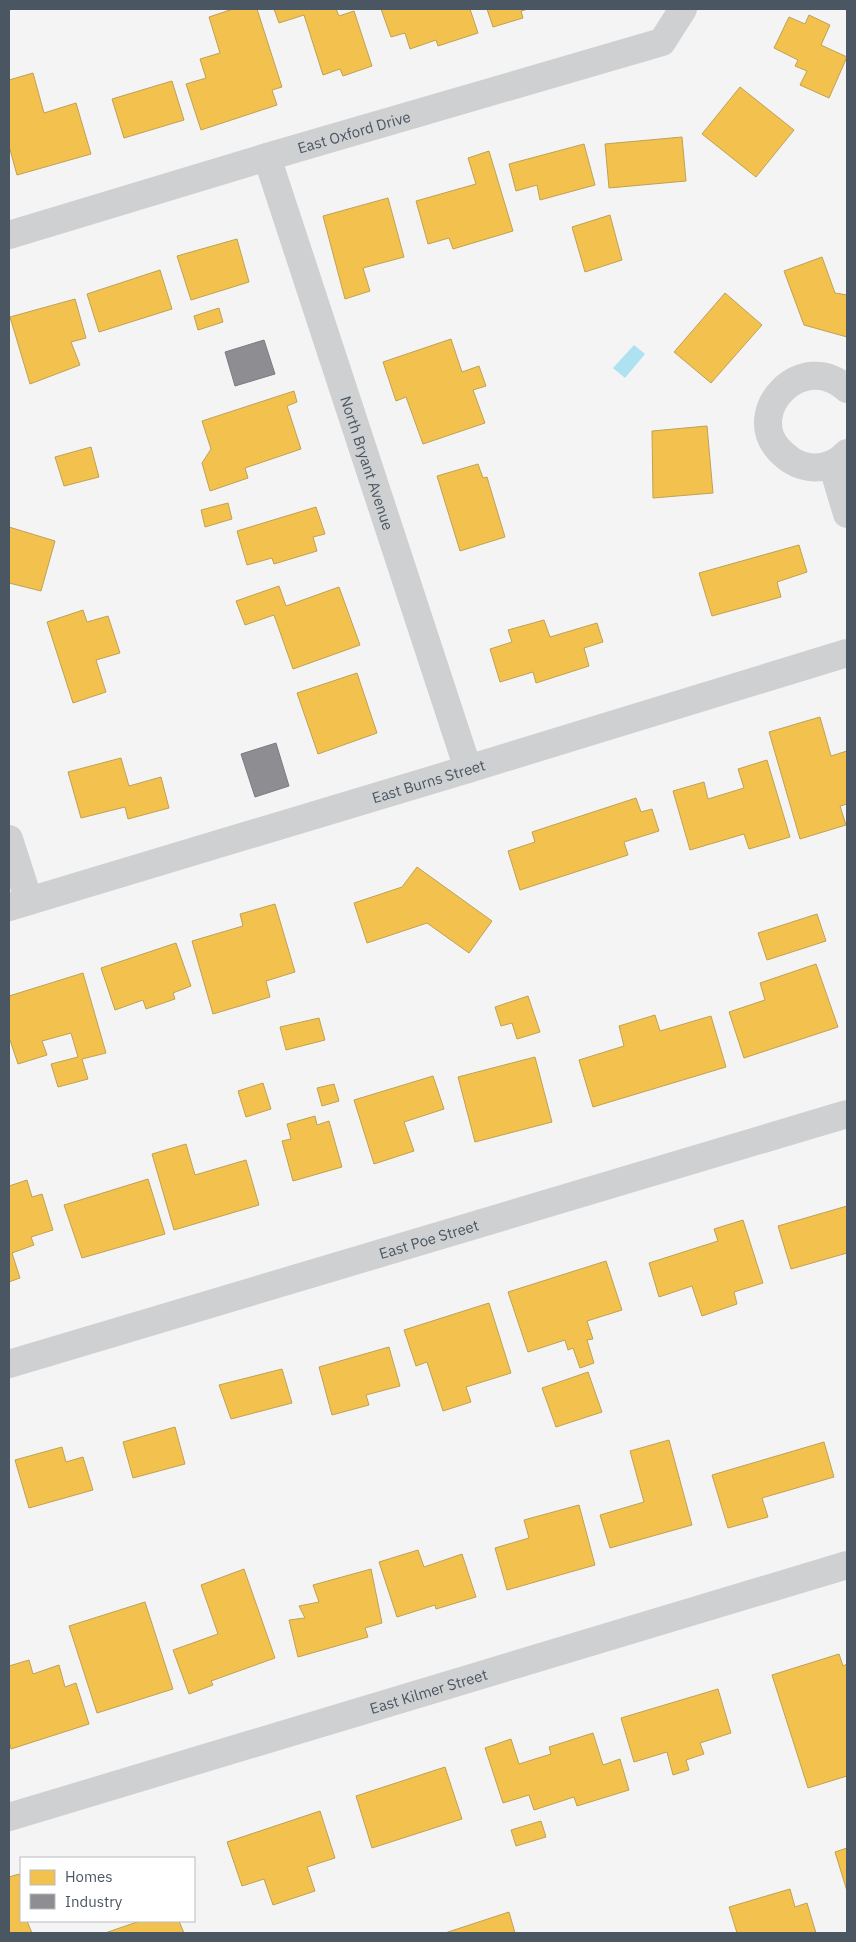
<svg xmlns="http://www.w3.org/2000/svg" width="856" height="1942" font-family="'IBM Plex Sans',sans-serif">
	<rect width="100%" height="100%" fill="#f4f4f4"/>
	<polygon fill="#aee2f0" points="634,345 645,354 625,378 613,368"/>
	<g fill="#f2c14e" stroke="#c0a154">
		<polygon points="233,9 257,9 282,87 272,90 277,105 201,130 186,84 206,78 200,59 220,53 209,17"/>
		<polygon points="274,9 336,9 339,16 354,11 372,66 343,76 340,69 323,75 304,15 279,23"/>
		<polygon points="381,9 470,9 478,33 438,46 436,40 410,49 405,33 391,37"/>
		<polygon points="487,9 528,9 521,11 523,18 493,27"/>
		<polygon points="809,15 830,25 821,45 847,57 829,98 800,85 807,71 795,66 798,60 774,48 789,17 805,24"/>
		<polygon points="33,73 44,113 76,103 91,154 17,175 9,146 9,80"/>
		<polygon points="172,81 184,120 124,138 112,99"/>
		<polygon points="740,87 794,130 756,177 702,134"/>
		<polygon points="682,137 686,181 609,188 605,144"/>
		<polygon points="584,144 595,185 540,200 537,185 516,191 509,164"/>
		<polygon points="489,151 513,231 453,249 449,238 428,244 416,201 476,184 468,158"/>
		<polygon points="388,198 404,257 363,268 370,291 345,299 323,216"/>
		<polygon points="610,215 622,260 585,272 572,227"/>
		<polygon points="237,239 249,282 191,300 177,256"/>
		<polygon points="822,257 835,293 847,295 847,337 804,325 784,271"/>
		<polygon points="160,270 172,309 99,332 87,294"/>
		<polygon points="725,293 762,325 711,383 674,352"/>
		<polygon points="75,299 86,338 71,342 80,365 30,384 10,317"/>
		<polygon points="219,308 223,322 198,330 194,316"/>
		<polygon points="451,339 462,372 479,366 486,386 473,390 485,423 423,444 406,397 396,401 383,362"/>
		<polygon points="294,391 297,402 287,406 301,449 245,468 248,478 210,491 202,463 211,449 202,421"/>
		<polygon points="707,426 713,493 653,498 652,431"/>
		<polygon points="91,447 99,477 64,486 55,457"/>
		<polygon points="478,464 483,478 487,477 505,537 460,551 437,476"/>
		<polygon points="228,503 232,519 205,527 201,510"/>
		<polygon points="316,507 325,534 313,537 317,551 274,564 272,558 247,565 237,531"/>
		<polygon points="9,527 55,541 41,591 9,583"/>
		<polygon points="799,545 807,572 777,582 781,597 712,616 699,573"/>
		<polygon points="279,586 286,606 339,587 360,645 293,669 274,615 245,625 236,601"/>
		<polygon points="83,610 87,622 108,616 120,653 96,660 106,692 73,703 47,622"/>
		<polygon points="544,620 550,637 597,623 603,642 584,648 589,666 536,683 533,672 500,682 490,649 512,642 508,630"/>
		<polygon points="357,673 377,733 318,754 297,693"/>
		<polygon points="820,717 831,756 847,751 847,804 840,806 846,825 800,839 769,732"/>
		<polygon points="121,758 129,786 161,777 169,808 128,819 125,807 81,818 68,772"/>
		<polygon points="767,760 790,837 749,849 744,834 690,850 673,791 704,782 708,799 744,788 738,769"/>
		<polygon points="636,798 641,812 652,809 659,831 624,842 628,855 520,890 508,851 535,842 532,832"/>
		<polygon points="417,867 492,921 469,953 427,923 367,943 354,903 402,887"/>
		<polygon points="275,904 295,972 266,981 270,997 213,1014 192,941 243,926 240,914"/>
		<polygon points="817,914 826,941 767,960 758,933"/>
		<polygon points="176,943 191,986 173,993 175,999 146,1009 143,1000 115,1010 101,968"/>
		<polygon points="816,964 838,1027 744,1058 729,1012 765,1000 760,983"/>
		<polygon points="83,973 106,1053 82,1059 88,1079 58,1087 51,1064 78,1057 71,1033 42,1041 47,1055 18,1064 9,1037 9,996"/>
		<polygon points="528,996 540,1032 517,1039 512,1023 501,1026 495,1007"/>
		<polygon points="655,1015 660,1031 711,1016 726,1067 593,1107 579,1060 624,1046 619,1026"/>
		<polygon points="319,1018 325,1040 286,1050 280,1027"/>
		<polygon points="535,1057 552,1122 475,1142 458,1077"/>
		<polygon points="433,1076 444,1109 404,1122 414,1151 374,1164 354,1100"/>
		<polygon points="263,1083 271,1109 246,1117 238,1091"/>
		<polygon points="334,1084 339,1101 322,1106 317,1088"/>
		<polygon points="315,1116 317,1125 329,1121 342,1167 293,1181 282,1141 291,1139 287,1124"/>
		<polygon points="186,1144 195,1175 246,1160 259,1205 174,1230 152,1154"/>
		<polygon points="148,1179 165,1234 82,1258 64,1205"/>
		<polygon points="27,1180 32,1197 42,1194 53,1230 31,1237 34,1245 12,1253 20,1278 9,1282 9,1186"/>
		<polygon points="847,1206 847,1253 791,1269 778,1226"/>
		<polygon points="743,1220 763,1283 734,1292 737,1304 702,1316 692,1286 659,1297 649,1263 718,1241 714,1229"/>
		<polygon points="606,1261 622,1310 587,1321 593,1339 587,1340 594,1363 580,1368 573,1348 568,1350 565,1340 528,1352 508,1292"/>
		<polygon points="489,1303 511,1373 466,1387 471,1402 443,1411 427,1362 416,1366 404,1330"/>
		<polygon points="389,1347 400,1386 366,1395 369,1405 332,1415 319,1367"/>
		<polygon points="282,1369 292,1403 231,1419 219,1385"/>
		<polygon points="588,1372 602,1412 556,1427 542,1388"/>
		<polygon points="175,1427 185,1464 133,1478 123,1442"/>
		<polygon points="669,1440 692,1525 610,1548 600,1515 644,1502 630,1451"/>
		<polygon points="824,1442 834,1477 762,1498 768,1517 728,1528 712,1475"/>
		<polygon points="62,1447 66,1462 83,1457 93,1490 29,1508 15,1460"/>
		<polygon points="579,1505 595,1565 507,1590 495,1548 529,1538 524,1520"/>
		<polygon points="418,1550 424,1567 462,1554 476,1597 436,1609 435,1605 397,1617 379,1562"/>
		<polygon points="244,1569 275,1658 211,1681 213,1685 189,1694 173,1650 218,1634 201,1585"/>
		<polygon points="371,1569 382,1623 365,1628 368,1637 298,1657 289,1620 305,1618 299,1606 319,1602 313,1585"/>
		<polygon points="145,1602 173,1689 97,1713 69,1626"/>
		<polygon points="839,1654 843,1666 847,1664 847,1776 808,1788 772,1675"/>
		<polygon points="29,1660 33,1674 59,1665 65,1687 76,1683 89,1724 11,1749 9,1741 9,1666"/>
		<polygon points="718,1689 731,1733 700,1743 704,1754 686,1760 689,1770 673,1775 667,1752 634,1762 621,1718"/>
		<polygon points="593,1733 603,1765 620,1759 629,1790 577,1806 574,1797 534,1810 529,1795 503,1803 485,1748 511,1739 519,1764 551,1754 549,1747"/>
		<polygon points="445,1767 462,1819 372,1848 356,1796"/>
		<polygon points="320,1811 335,1858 307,1867 315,1891 273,1905 264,1879 242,1886 227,1842"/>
		<polygon points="541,1821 546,1837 516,1846 511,1830"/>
		<polygon points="847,1848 847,1891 835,1852"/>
		<polygon points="19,1874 21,1879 21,1921 27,1921 32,1933 9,1933 9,1877"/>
		<polygon points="790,1889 795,1907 807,1903 816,1933 737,1933 729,1907"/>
		<polygon points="509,1912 515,1933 445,1933"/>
		<polygon points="140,1921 179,1921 184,1933 105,1933"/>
	</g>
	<g fill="#8d8d92" stroke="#797c83">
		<polygon points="264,340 275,374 235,386 225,352"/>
		<polygon points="276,743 289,786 255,797 241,754"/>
	</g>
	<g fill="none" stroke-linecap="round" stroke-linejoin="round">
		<g stroke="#ced0d2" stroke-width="28">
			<path id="s1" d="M 267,157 L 468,769"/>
			<path id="s2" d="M 9,235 L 267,157 L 662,42 L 683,9"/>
			<path d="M 847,389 C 803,348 743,411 779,450 C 788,459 796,465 809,467 C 823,469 837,464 847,453"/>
			<polyline points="832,464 847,514"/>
			<polyline points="9,839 29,901"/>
			<path id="s3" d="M 9,907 L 468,769 L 847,653"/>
			<path id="s4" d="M 9,1364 L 847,1114"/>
			<path id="s5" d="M 9,1817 L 847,1565"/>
		</g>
	</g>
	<g text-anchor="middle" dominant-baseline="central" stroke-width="5" stroke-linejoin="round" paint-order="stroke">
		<g font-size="15" fill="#4a5661" stroke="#fff">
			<text stroke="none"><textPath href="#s2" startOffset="360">East Oxford Drive</textPath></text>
			<text stroke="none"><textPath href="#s1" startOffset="322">North Bryant Avenue</textPath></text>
			<text stroke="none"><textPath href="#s3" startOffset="438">East Burns Street</textPath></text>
			<text stroke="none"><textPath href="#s4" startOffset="438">East Poe Street</textPath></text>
			<text stroke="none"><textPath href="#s5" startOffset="438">East Kilmer Street</textPath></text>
		</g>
	</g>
	<rect width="856" height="1942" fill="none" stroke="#4a5661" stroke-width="20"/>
	<rect x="20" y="1857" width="175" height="65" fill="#ffffff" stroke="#b7bbc0"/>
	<rect x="30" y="1870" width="25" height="15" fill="#f2c14e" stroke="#b7bbc0"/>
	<text x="65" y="1882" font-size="15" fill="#4a5661">Homes</text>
	<rect x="30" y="1894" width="25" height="15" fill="#8d8d92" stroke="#b7bbc0"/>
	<text x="65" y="1907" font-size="15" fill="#4a5661">Industry</text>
</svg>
